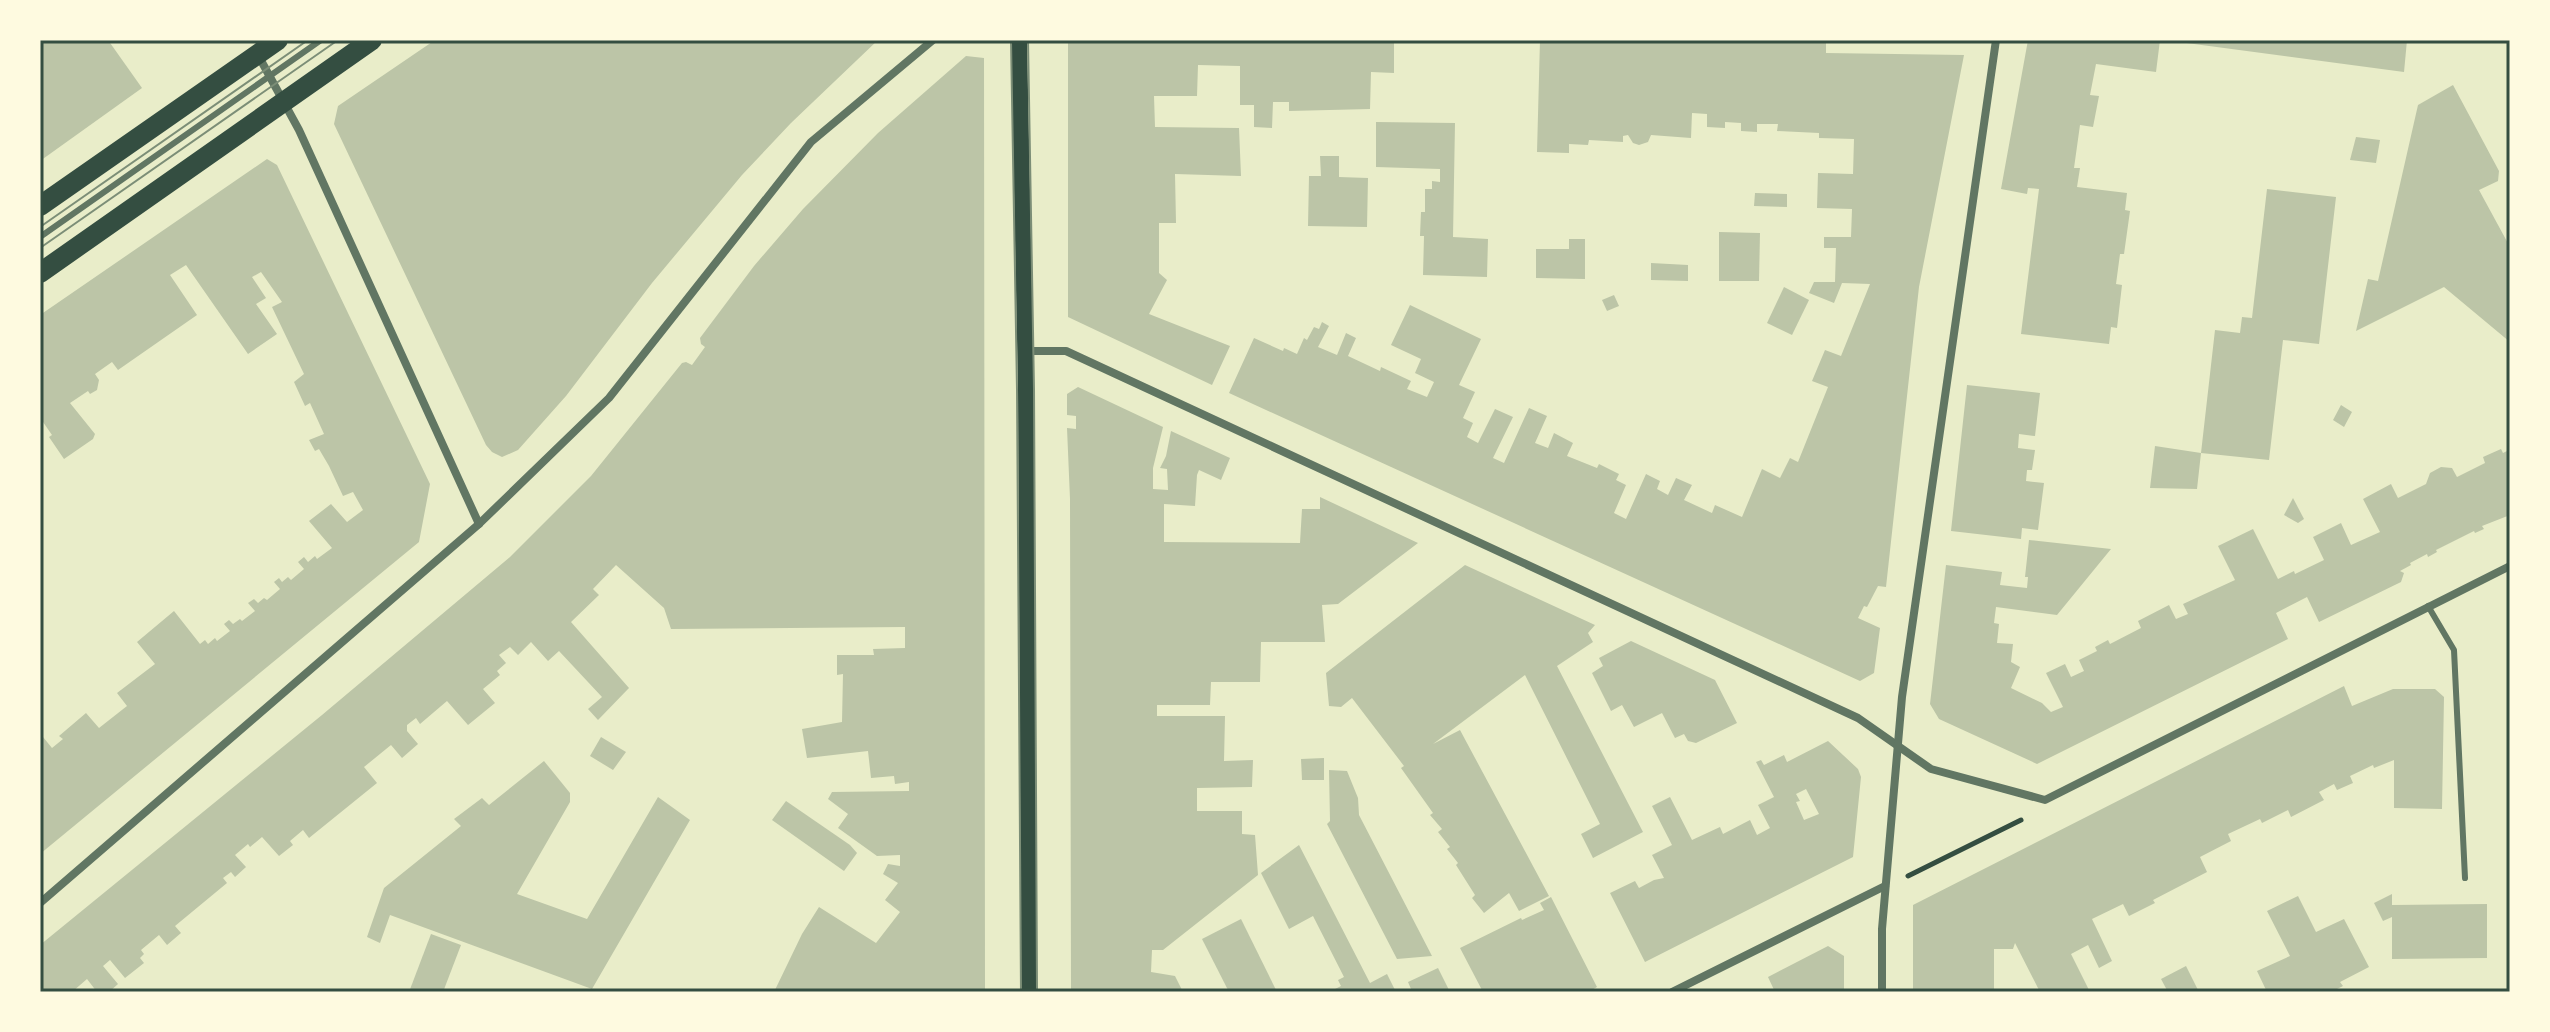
<svg xmlns="http://www.w3.org/2000/svg" width="2550" height="1032" font-family="'DejaVu Sans',sans-serif">
	<rect width="100%" height="100%" fill="#e9edc9"/>
	<g fill="#bcc5a7" fill-rule="evenodd">
		<polygon points="40,40 108,40 142,88 40,161"/>
		<polygon points="435,40 878,40 791,123 742,175 652,283 566,396 518,450 502,457 492,452 486,445 334,124 338,106"/>
		<polygon points="1068,40 1394,40 1394,73 1371,72 1370,109 1289,111 1289,102 1273,102 1272,128 1254,127 1254,105 1240,105 1240,66 1198,65 1197,96 1154,96 1155,127 1239,128 1241,176 1175,174 1176,223 1159,223 1159,273 1167,280 1149,314 1230,346 1212,385 1068,317"/>
		<polygon points="1540,40 1826,42 1826,53 1964,55 1919,287 1886,587 1878,586 1867,607 1864,606 1858,618 1880,628 1874,673 1860,681 1229,393 1254,338 1283,351 1284,348 1297,354 1304,338 1307,340 1314,327 1319,329 1322,322 1329,326 1318,347 1337,355 1346,333 1356,338 1348,356 1380,371 1381,367 1411,381 1407,389 1427,397 1434,382 1415,373 1421,359 1391,345 1410,305 1481,339 1459,385 1475,392 1463,418 1473,423 1467,437 1478,443 1495,409 1513,417 1493,458 1504,463 1529,408 1547,416 1535,443 1548,448 1554,433 1573,443 1567,456 1597,468 1599,464 1619,474 1616,480 1626,485 1614,513 1626,519 1646,474 1660,481 1657,489 1668,495 1676,478 1692,485 1684,500 1712,513 1715,505 1742,517 1762,469 1780,478 1790,458 1798,462 1828,387 1812,381 1825,350 1841,356 1870,284 1842,283 1834,303 1809,293 1814,282 1835,282 1836,248 1824,248 1824,237 1851,237 1852,209 1817,208 1818,173 1853,174 1854,139 1819,138 1819,133 1777,131 1778,124 1757,124 1757,132 1741,131 1741,123 1725,122 1725,128 1707,127 1707,114 1692,113 1691,138 1651,135 1648,142 1639,145 1633,143 1628,135 1623,136 1623,142 1589,140 1588,145 1569,144 1569,153 1537,152"/>
		<polygon points="2028,40 2160,40 2156,72 2096,64 2090,95 2099,96 2093,127 2080,125 2074,168 2080,168 2077,187 2127,193 2125,210 2130,211 2124,254 2120,254 2116,284 2122,285 2117,328 2111,327 2109,344 2021,334 2039,189 2028,188 2027,194 2001,189"/>
		<polygon points="2164,40 2407,40 2404,72"/>
		<polygon points="966,56 984,58 985,992 774,992 802,934 819,907 876,943 900,912 885,900 898,883 883,874 888,864 900,866 900,855 877,856 838,828 848,814 828,799 832,792 909,791 909,782 895,784 894,776 871,778 868,751 807,758 802,729 842,722 843,674 837,675 837,655 874,655 873,649 905,648 905,627 671,629 664,608 616,565 593,589 599,595 571,622 629,688 598,720 588,709 602,697 559,651 548,661 531,642 518,655 510,647 499,655 506,663 497,671 500,675 483,689 495,703 468,725 447,701 420,724 416,718 407,725 407,731 418,744 402,758 391,745 364,767 377,783 309,838 303,830 290,841 293,845 279,856 262,837 250,847 248,844 235,855 246,867 235,877 231,872 223,878 227,883 175,926 181,933 167,945 159,935 141,950 144,954 140,958 144,963 125,978 110,960 103,966 118,984 109,992 97,992 87,979 72,992 40,992 40,945 322,715 510,557 591,476 682,363 686,362 692,365 705,347 701,344 700,338 754,266 803,209 878,133"/>
		<polygon points="2453,85 2499,171 2498,181 2479,190 2510,247 2510,342 2444,287 2356,331 2368,279 2378,281 2418,105"/>
		<polygon points="1376,122 1455,123 1453,237 1488,239 1487,277 1423,275 1424,236 1420,236 1421,212 1425,212 1425,189 1432,189 1432,181 1440,182 1440,169 1376,167"/>
		<polygon points="2356,137 2380,140 2376,163 2350,160"/>
		<polygon points="1320,156 1339,156 1339,177 1368,178 1367,227 1308,226 1309,176 1321,176"/>
		<polygon points="267,159 277,165 430,484 419,542 40,854 40,739 43,737 52,748 63,739 59,736 86,713 99,728 127,706 117,693 155,664 137,642 174,611 200,644 205,640 208,644 215,638 217,641 230,631 224,624 229,620 233,624 240,619 242,621 255,611 248,603 254,599 258,603 264,598 267,600 280,589 274,582 279,578 282,582 288,577 291,580 304,569 298,562 304,557 308,562 315,556 317,559 332,548 309,521 331,504 347,522 363,510 353,492 343,496 329,466 319,449 315,451 309,440 324,434 310,403 305,406 294,382 304,374 272,307 282,302 261,272 252,277 266,298 256,304 277,334 248,354 186,265 170,275 197,315 118,370 112,362 95,374 99,380 97,390 90,394 88,391 70,403 95,434 93,439 64,459 49,437 52,435 43,422 40,424 40,315"/>
		<polygon points="2267,189 2336,197 2319,344 2283,340 2269,460 2201,453 2197,489 2150,488 2155,446 2201,453 2215,330 2240,333 2242,317 2252,318"/>
		<polygon points="1755,193 1787,194 1787,207 1754,206"/>
		<polygon points="1719,232 1760,233 1759,281 1719,281"/>
		<polygon points="1569,239 1585,239 1585,279 1536,278 1536,249 1569,249"/>
		<polygon points="1651,263 1688,265 1688,281 1651,280"/>
		<polygon points="1784,287 1809,300 1792,335 1767,323"/>
		<polygon points="1614,295 1619,306 1607,311 1602,300"/>
		<polygon points="1967,385 2040,393 2035,436 2019,434 2018,448 2035,450 2032,470 2027,470 2026,481 2044,483 2038,530 2022,528 2021,539 1951,531"/>
		<polygon points="1078,387 1163,427 1153,468 1153,489 1168,490 1167,469 1160,468 1166,456 1171,431 1230,458 1221,480 1199,470 1197,475 1195,506 1164,504 1164,542 1300,543 1302,509 1320,509 1320,497 1418,543 1338,604 1322,605 1325,642 1261,642 1260,682 1211,682 1210,705 1157,705 1157,716 1225,716 1224,761 1253,760 1252,787 1197,788 1197,811 1242,811 1242,834 1255,835 1258,875 1163,950 1152,950 1151,972 1175,976 1183,992 1071,992 1070,499 1067,428 1076,429 1076,416 1067,415 1067,394"/>
		<polygon points="2341,405 2352,412 2344,427 2333,420"/>
		<polygon points="2501,449 2503,453 2507,451 2510,457 2510,515 2482,526 2484,529 2475,533 2474,531 2436,550 2437,552 2428,557 2427,554 2410,563 2411,565 2400,571 2404,573 2401,582 2319,622 2307,597 2276,613 2288,639 2037,764 1939,719 1930,704 1946,565 2002,572 2000,585 2027,588 2028,577 2025,577 2029,540 2111,549 2057,615 1996,607 1994,623 1999,624 1997,643 2013,644 2011,662 2020,667 2011,688 2042,703 2051,712 2063,707 2046,673 2065,664 2071,677 2084,671 2079,660 2097,651 2095,647 2108,640 2110,644 2141,628 2138,621 2169,605 2176,619 2188,614 2183,604 2235,580 2218,546 2253,529 2278,579 2294,571 2295,574 2324,560 2313,537 2341,523 2351,545 2380,532 2363,499 2391,484 2398,498 2426,484 2430,473 2441,467 2452,468 2457,477 2485,463 2483,457"/>
		<polygon points="2293,498 2304,519 2298,523 2284,515"/>
		<polygon points="1465,565 1595,625 1588,633 1593,642 1557,666 1643,832 1593,858 1581,834 1600,824 1525,675 1433,744 1460,730 1549,896 1519,911 1509,893 1484,913 1472,898 1475,895 1456,865 1458,863 1447,849 1450,847 1438,832 1442,829 1430,815 1433,813 1401,768 1404,766 1352,698 1341,707 1329,706 1326,673"/>
		<polygon points="1631,641 1715,680 1737,723 1696,743 1688,741 1684,734 1675,738 1662,713 1634,727 1622,705 1611,711 1592,673 1603,666 1599,658"/>
		<polygon points="2344,686 2352,706 2393,689 2435,689 2444,697 2442,809 2394,808 2394,760 2374,768 2373,765 2350,776 2353,783 2337,790 2334,784 2319,792 2324,800 2291,817 2288,810 2262,823 2260,819 2228,834 2231,841 2200,857 2207,872 2153,900 2155,903 2129,916 2123,904 2092,919 2112,961 2099,968 2088,945 2071,954 2090,992 2040,992 2015,943 2013,949 1994,949 1994,991 1913,992 1913,905"/>
		<polygon points="601,737 626,752 613,770 590,756"/>
		<path d="M 1828,741 L 1858,769 L 1861,777 L 1853,857 L 1645,962 L 1610,893 L 1635,881 L 1639,888 L 1654,880 L 1664,878 L 1652,855 L 1672,845 L 1652,806 L 1670,797 L 1692,840 L 1720,827 L 1723,834 L 1750,820 L 1757,835 L 1770,828 L 1758,805 L 1774,797 L 1756,762 L 1761,760 L 1764,765 L 1784,755 L 1787,762 ZM 1806,789 L 1819,814 L 1804,820 L 1796,802 L 1800,801 L 1796,794 Z"/>
		<polygon points="1324,758 1324,780 1302,780 1301,759"/>
		<polygon points="544,761 570,793 570,802 517,894 587,919 658,797 690,820 592,989 390,915 380,943 367,937 384,888 461,826 454,819 482,798 489,805"/>
		<polygon points="1329,770 1347,771 1358,798 1359,815 1432,956 1397,959 1327,824 1330,821"/>
		<polygon points="786,801 850,845 857,853 844,871 772,820"/>
		<polygon points="1299,845 1370,983 1387,974 1396,992 1329,992 1341,986 1338,980 1344,977 1313,916 1289,929 1261,873"/>
		<polygon points="2392,894 2392,905 2487,904 2487,958 2392,959 2392,917 2383,921 2374,903"/>
		<polygon points="2298,896 2316,932 2344,919 2369,967 2340,982 2343,986 2331,992 2267,992 2257,971 2290,956 2267,911"/>
		<polygon points="1551,897 1597,987 1588,992 1483,992 1460,948 1521,918 1522,920 1544,910 1540,903"/>
		<polygon points="1241,919 1277,992 1229,992 1202,939"/>
		<polygon points="431,934 461,945 443,992 409,992"/>
		<polygon points="1828,946 1844,956 1844,992 1775,992 1768,977"/>
		<polygon points="2186,966 2199,992 2168,992 2161,979"/>
		<polygon points="1438,968 1450,992 1405,992 1411,989 1408,982"/>
	</g>
	<g fill="none" stroke-linecap="round" stroke-linejoin="round">
		<polyline stroke="#344e41" stroke-width="5" points="1908,876 2021,820"/>
		<g stroke="#617663" stroke-width="6">
			<polyline points="40,237 321,40"/>
			<polyline points="2428,606 2454,650 2465,878"/>
		</g>
		<g stroke="#617663" stroke-width="8">
			<polyline points="258,55 299,130 479,524"/>
			<polyline points="1025,351 1066,351 1858,718 1931,769 2045,800 2510,566"/>
			<polyline points="40,903 479,524 609,398 811,142 933,40"/>
			<polyline points="1672,992 1885,886"/>
			<polyline points="1882,992 1882,929 1902,697 1996,40"/>
		</g>
		<polyline stroke="#344e41" stroke-width="16" points="1019,40 1026,389 1029,992"/>
		<g stroke="#344e41" stroke-width="20">
			<polyline points="40,206 278,40"/>
			<polyline points="40,273 372,40"/>
		</g>
		<g stroke="#7c8e77" stroke-width="2">
			<polyline points="1011,40 1017,389 1021,992"/>
			<polyline points="1028,40 1034,389 1037,992"/>
			<polyline points="40,227 308,40"/>
			<polyline points="40,248 338,40"/>
		</g>
	</g>
	<rect width="2550" height="1032" fill="none" stroke="#fefae0" stroke-width="84"/>
	<rect x="42" y="42" width="2466" height="948" fill="none" stroke="#344e41" stroke-width="3"/>
</svg>
